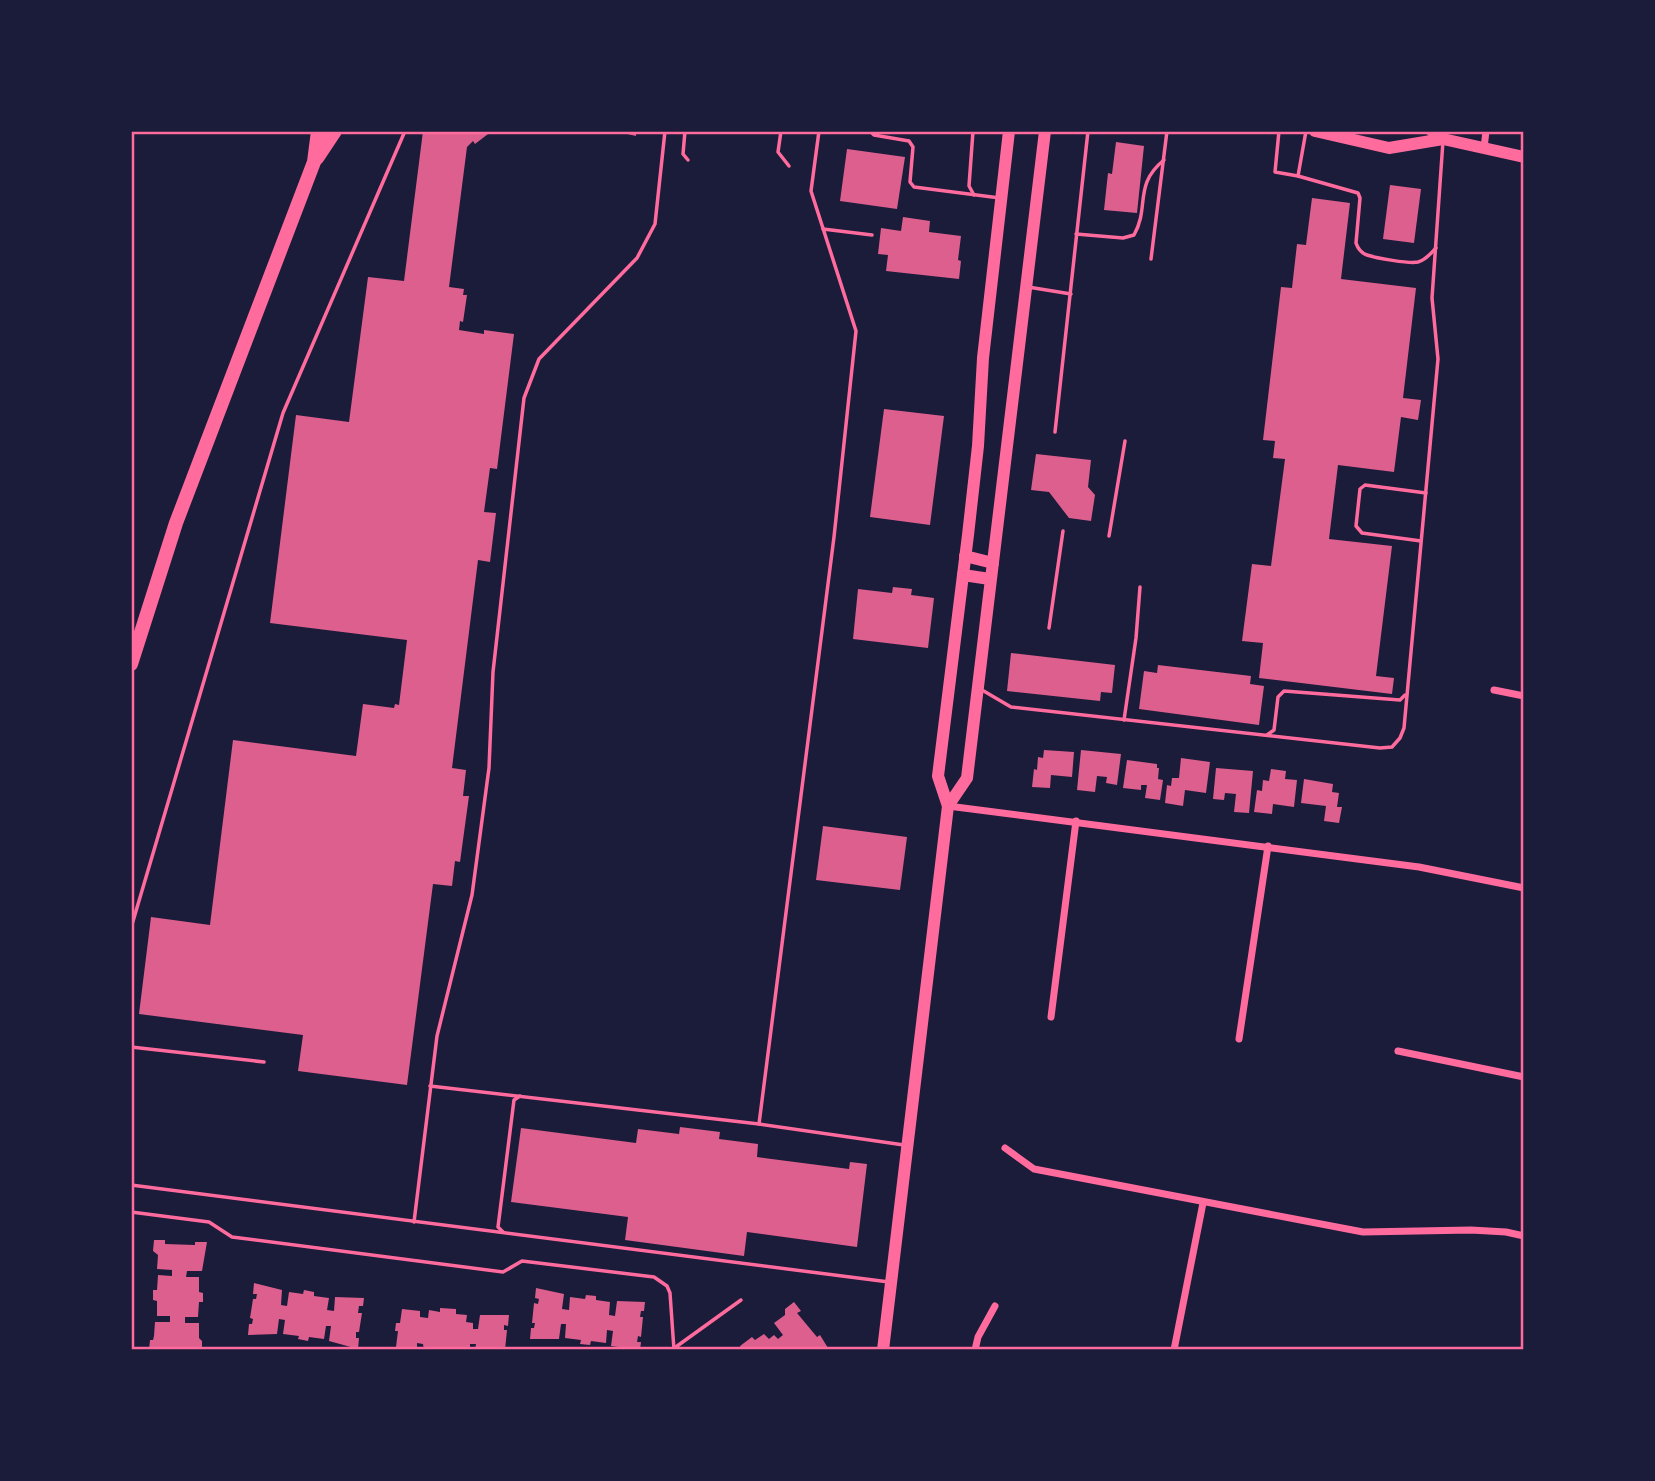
<svg xmlns="http://www.w3.org/2000/svg" width="1655" height="1481" font-family="'Nunito Sans',sans-serif">
	<rect width="100%" height="100%" fill="#1b1b3a"/>
	<g fill="#dd5f8e">
		<polygon points="423,131 492,131 475,144 473,141 467,147 449,287 464,289 463,295 467,295 463,322 460,321 459,330 484,334 484,330 514,334 497,469 490,468 484,512 496,513 490,562 478,560 452,768 466,770 463,796 469,796 460,862 455,861 452,886 433,884 407,1085 298,1071 303,1035 139,1014 151,917 210,925 233,740 356,756 363,704 394,708 395,704 399,705 407,640 270,623 296,415 349,422 368,277 404,281"/>
		<polygon points="614,131 636,131 636,136"/>
		<polygon points="1116,142 1144,146 1137,213 1104,210 1108,173 1112,174"/>
		<polygon points="847,149 905,157 897,209 840,201"/>
		<polygon points="1390,185 1421,189 1414,243 1383,239"/>
		<polygon points="1312,198 1350,203 1341,279 1416,288 1403,398 1421,400 1418,420 1401,417 1394,472 1338,465 1329,539 1392,546 1376,676 1394,678 1392,694 1259,678 1263,643 1242,641 1252,564 1271,566 1285,459 1273,458 1275,441 1263,440 1281,287 1292,288 1297,244 1306,245"/>
		<polygon points="903,217 930,221 929,232 961,236 958,260 961,261 959,279 886,271 888,255 878,254 881,228 901,231"/>
		<polygon points="884,409 944,416 930,525 870,517"/>
		<polygon points="1036,454 1091,460 1088,487 1095,495 1091,521 1069,518 1049,492 1031,490"/>
		<polygon points="893,587 912,589 911,595 934,598 928,648 853,639 858,589 892,593"/>
		<polygon points="1011,653 1115,665 1112,693 1101,692 1100,701 1007,691"/>
		<polygon points="1158,665 1251,676 1250,684 1264,686 1259,725 1139,709 1144,671 1157,673"/>
		<polygon points="1044,750 1074,752 1072,777 1051,775 1050,788 1032,787 1034,769 1037,770 1038,757 1043,758"/>
		<polygon points="1081,750 1121,754 1117,785 1106,783 1107,777 1097,776 1095,792 1077,790"/>
		<polygon points="1181,758 1210,762 1206,793 1185,790 1183,806 1165,803 1167,785 1171,786 1172,778 1179,778"/>
		<polygon points="1127,760 1157,764 1157,768 1159,768 1158,779 1163,780 1160,800 1145,798 1147,785 1141,785 1141,790 1123,788"/>
		<polygon points="1216,768 1253,771 1249,813 1234,812 1236,794 1225,793 1224,800 1213,799"/>
		<polygon points="1271,769 1286,771 1285,779 1297,780 1294,807 1273,804 1272,814 1254,812 1257,790 1262,791 1263,780 1269,781"/>
		<polygon points="1304,779 1333,784 1332,792 1339,793 1337,807 1342,807 1339,823 1324,821 1326,806 1301,803"/>
		<polygon points="823,826 907,837 900,890 816,880"/>
		<polygon points="680,1127 720,1132 719,1139 758,1144 757,1157 849,1169 850,1162 867,1164 857,1247 747,1232 744,1256 625,1240 628,1217 511,1202 521,1128 636,1143 638,1129 679,1134"/>
		<polygon points="154,1240 165,1240 165,1244 195,1245 195,1242 207,1242 202,1271 187,1271 186,1277 199,1277 199,1292 203,1293 203,1302 199,1302 198,1317 185,1317 185,1323 199,1323 199,1338 202,1341 202,1350 166,1350 166,1348 162,1348 161,1350 149,1350 150,1340 153,1340 154,1336 155,1322 170,1322 170,1316 157,1316 157,1301 153,1300 153,1290 157,1290 158,1275 172,1276 172,1270 157,1269 158,1255 153,1251"/>
		<polygon points="254,1283 282,1290 281,1305 287,1306 289,1292 303,1294 304,1290 314,1292 314,1296 329,1298 327,1310 334,1311 335,1297 364,1298 363,1306 359,1306 358,1313 362,1313 359,1332 356,1332 356,1338 359,1338 358,1349 329,1341 331,1326 326,1326 324,1339 309,1337 308,1341 298,1339 299,1336 283,1334 285,1320 279,1319 277,1334 248,1335 249,1324 252,1324 253,1319 250,1318 253,1299 256,1299 257,1294 253,1294"/>
		<polygon points="536,1288 564,1294 562,1309 569,1310 570,1297 585,1299 586,1295 596,1296 596,1300 610,1302 609,1315 615,1316 617,1301 645,1302 644,1311 641,1311 640,1317 643,1317 641,1337 638,1336 637,1342 641,1342 640,1350 611,1346 613,1331 607,1330 606,1343 591,1341 590,1345 580,1344 581,1340 565,1338 566,1324 561,1324 559,1339 530,1339 531,1328 534,1328 535,1323 532,1323 534,1303 538,1304 539,1299 535,1298"/>
		<polygon points="794,1302 801,1311 797,1313 817,1337 820,1335 828,1348 742,1350 740,1346 752,1337 755,1340 764,1334 769,1339 774,1335 778,1339 783,1335 774,1323 785,1315 785,1309"/>
		<polygon points="440,1308 456,1309 456,1314 467,1315 466,1322 473,1323 473,1329 478,1329 480,1315 509,1315 508,1326 504,1325 504,1330 507,1330 505,1350 475,1350 476,1344 470,1344 470,1349 463,1350 424,1350 423,1344 417,1343 417,1349 396,1347 398,1331 395,1331 396,1323 400,1323 402,1309 420,1311 420,1317 428,1318 429,1310 440,1312"/>
	</g>
	<g fill="none" stroke-linecap="round" stroke-linejoin="round">
		<g stroke="#ff6b9d" stroke-width="3.5">
			<polyline points="685,131 683,154 688,160"/>
			<polyline points="781,131 778,152 789,166"/>
			<polyline points="870,131 874,135 909,141 913,147 910,182 914,187 1000,198"/>
			<polyline points="973,131 969,186 974,195"/>
			<polyline points="1155,131 1166,132"/>
			<path d="M 1279,131 L 1275,172 L 1298,176 L 1358,193 L 1360,198 L 1356,243 C 1358,249 1361,253 1367,255 C 1376,258 1409,264 1418,262 C 1426,260 1431,253 1436,248"/>
			<polyline points="1298,176 1306,131"/>
			<polyline points="823,229 872,235"/>
			<path d="M 1076,234 L 1123,238 L 1134,235 C 1150,207 1133,185 1164,160"/>
			<polyline points="1151,259 1167,131"/>
			<polyline points="1028,287 1071,294"/>
			<polyline points="1055,432 1088,131"/>
			<polyline points="1109,536 1125,441"/>
			<polyline points="1421,541 1362,533 1356,526 1360,489 1365,485 1426,493"/>
			<polyline points="1049,628 1063,531"/>
			<polyline points="982,690 1011,707 1380,748 1392,747 1400,738 1404,728 1438,359 1432,298 1443,141"/>
			<polyline points="1124,720 1136,638 1140,587"/>
			<polyline points="1267,735 1274,730 1278,697 1284,691 1400,700 1405,695"/>
			<polyline points="131,928 283,413 405,131"/>
			<polyline points="131,1047 264,1062"/>
			<polyline points="430,1086 759,1124 904,1145"/>
			<polyline points="759,1124 834,537 856,331 811,191 819,131"/>
			<polyline points="131,1185 889,1282"/>
			<polyline points="131,1212 209,1222 232,1237 503,1272 522,1261 654,1277 667,1286 670,1293 674,1350"/>
			<polyline points="414,1222 437,1036 472,895 489,768 493,672 524,398 539,359 637,258 655,224 665,131"/>
			<polyline points="503,1232 498,1227 514,1100 520,1096"/>
			<polyline points="673,1349 741,1300"/>
		</g>
		<g stroke="#ff6b9d" stroke-width="7">
			<polyline points="1484,148 1486,131"/>
			<polyline points="1494,690 1524,696"/>
			<polyline points="948,806 1419,867 1524,888"/>
			<polyline points="1051,1017 1076,821"/>
			<polyline points="1239,1039 1268,846"/>
			<polyline points="1398,1051 1524,1077"/>
			<polyline points="1005,1148 1034,1169 1363,1232 1471,1230 1506,1232 1524,1236"/>
			<polyline points="975,1350 978,1337 995,1306"/>
			<polyline points="1174,1350 1203,1203"/>
		</g>
		<g stroke="#ff6b9d" stroke-width="12">
			<polyline points="1315,131 1389,148 1443,139"/>
			<polyline points="1432,131 1443,139 1524,157"/>
			<polyline points="965,556 993,563"/>
			<polyline points="963,575 990,579"/>
			<polyline points="948,806 967,778 1045,131"/>
			<polyline points="883,1350 948,806 938,776 968,535 978,446 983,358 1009,131"/>
		</g>
		<g stroke="#ff6b9d" stroke-width="14">
			<polyline points="317,158 335,131"/>
			<polyline points="131,664 176,523 314,162 318,131"/>
		</g>
	</g>
	<rect width="1655" height="1481" fill="none" stroke="#1b1b3a" stroke-width="266"/>
	<rect x="133" y="133" width="1389" height="1215" fill="none" stroke="#ff6b9d" stroke-width="2.5"/>
</svg>
